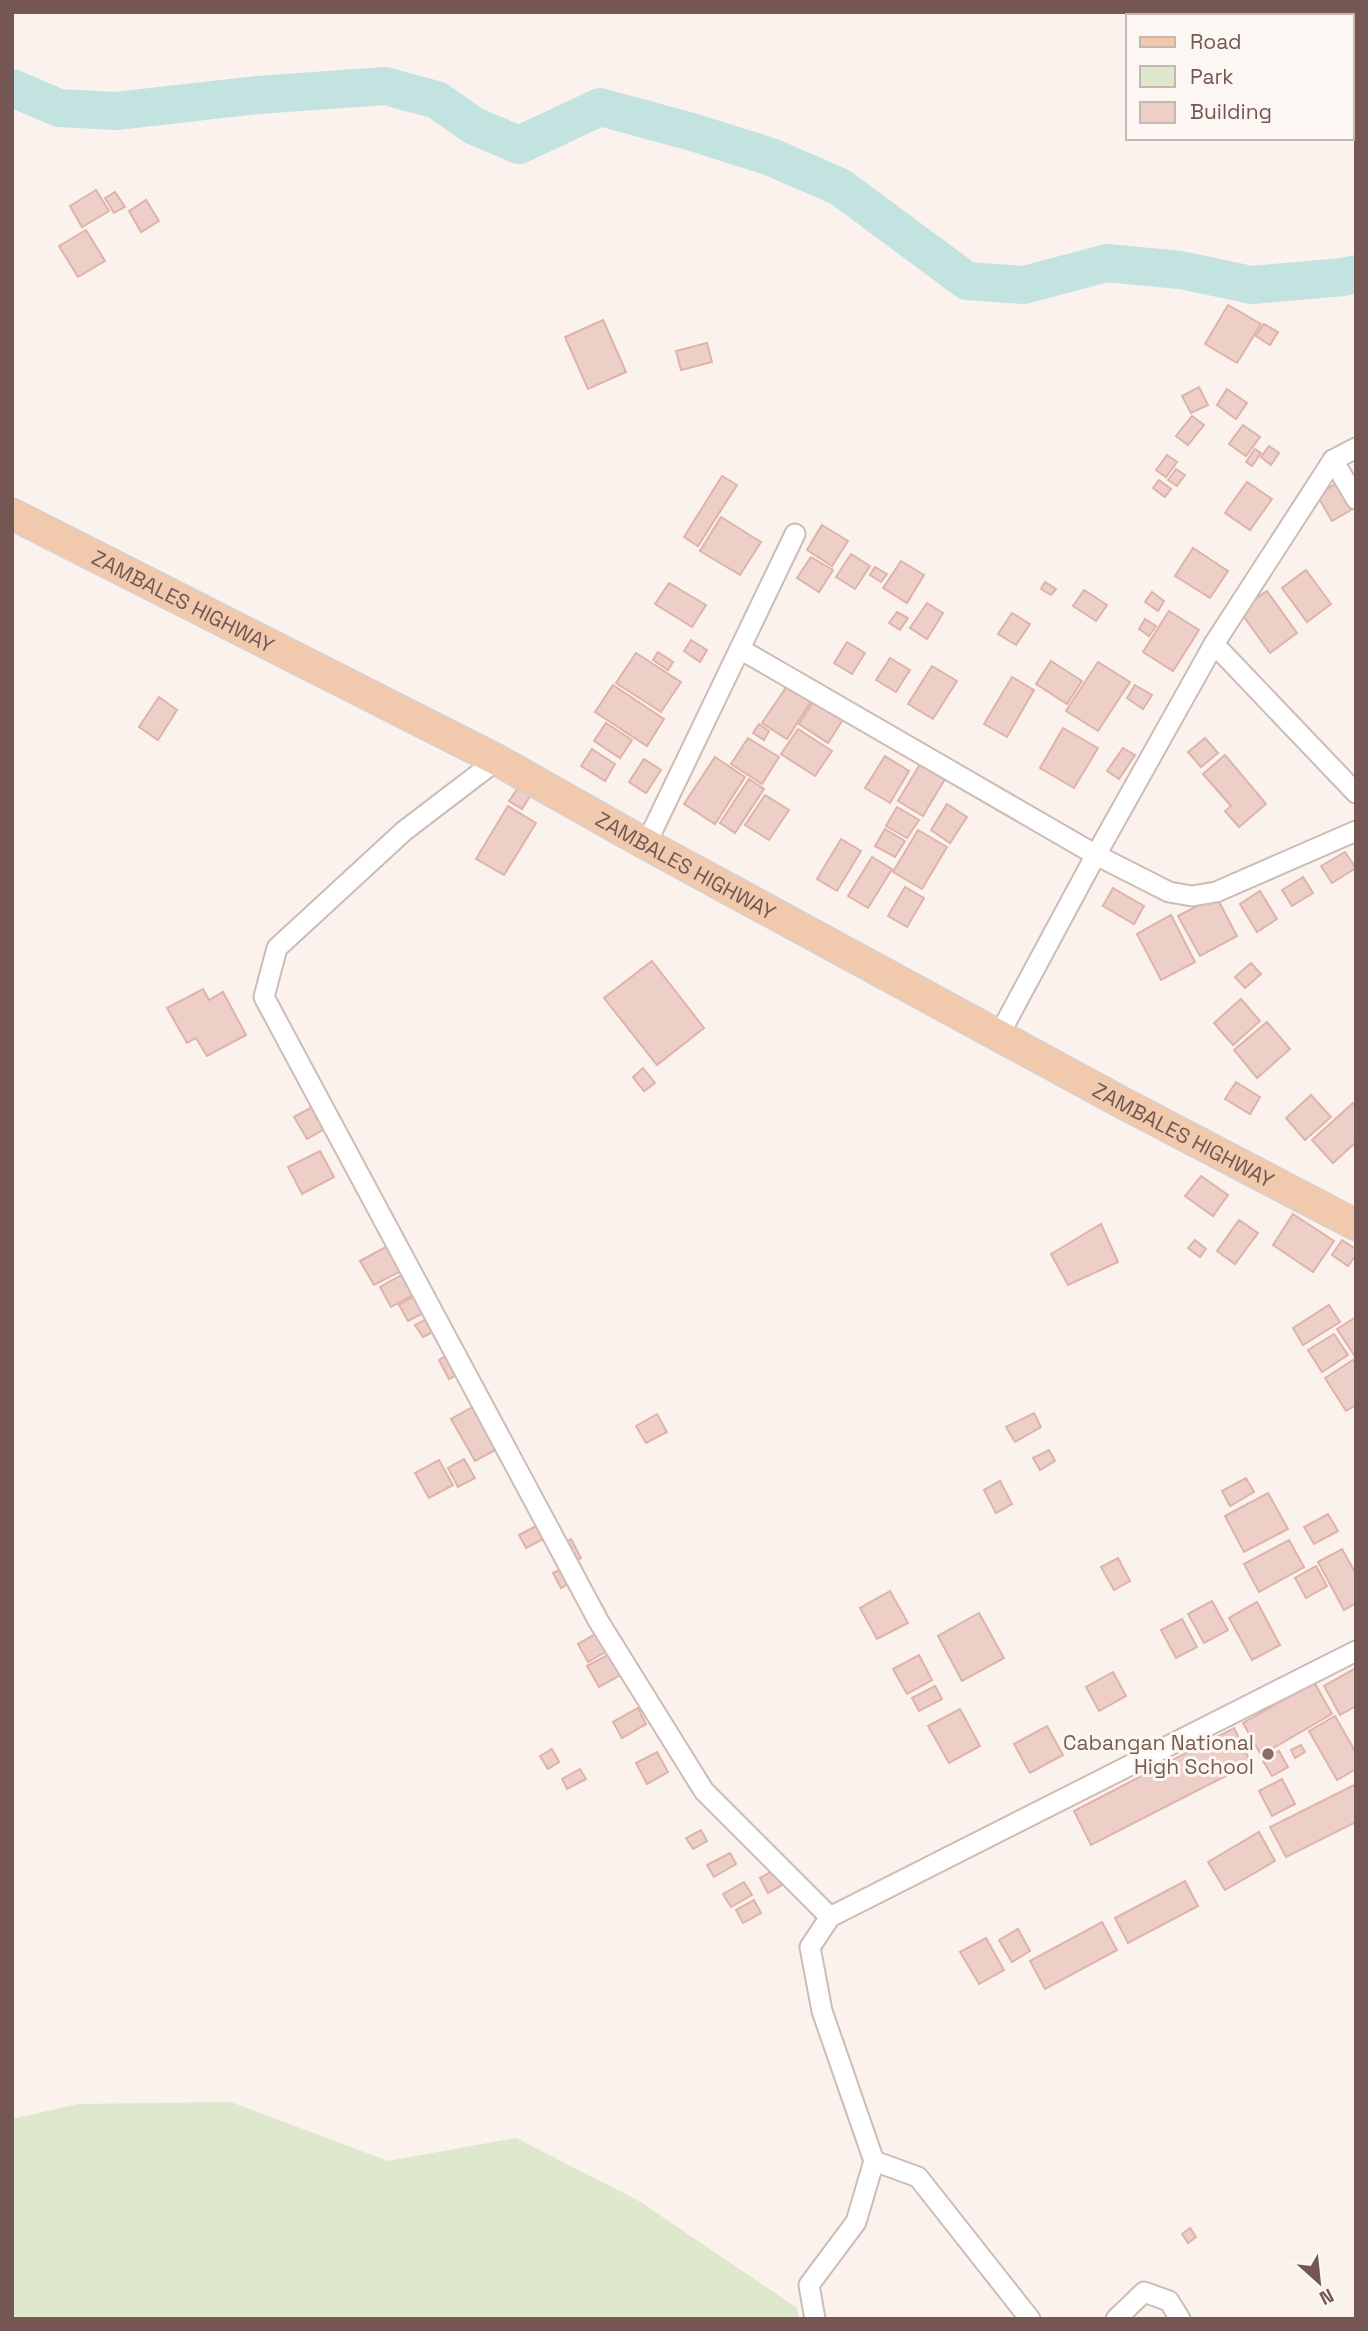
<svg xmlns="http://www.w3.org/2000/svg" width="1368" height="2331" font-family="'Space Grotesk',sans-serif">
	<rect width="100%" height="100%" fill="#fbf2ed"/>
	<polygon fill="#dde8cc" points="231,2102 388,2161 516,2138 639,2201 797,2308 799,2319 12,2319 12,2119 78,2104"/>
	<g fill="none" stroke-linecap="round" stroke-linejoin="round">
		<polyline stroke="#c3e3e1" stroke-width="38" points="12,88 59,108 116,111 258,95 385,86 437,100 474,126 519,145 600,107 692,132 771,157 840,187 967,281 1024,285 1107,263 1180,270 1252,285 1343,277 1356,274"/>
	</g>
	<g fill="#edcfc7" stroke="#deb3aa" stroke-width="2">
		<polygon points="96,190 109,211 82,227 70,206"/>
		<polygon points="115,192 125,207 114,213 105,198"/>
		<polygon points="146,200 159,221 141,232 129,211"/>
		<polygon points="86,230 105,261 78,277 59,246"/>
		<polygon points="1228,305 1261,324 1237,363 1205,344"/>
		<polygon points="603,320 626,372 588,389 565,337"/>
		<polygon points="1264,324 1278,332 1270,345 1256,336"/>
		<polygon points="707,343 712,362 681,370 676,351"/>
		<polygon points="1199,387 1208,405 1191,413 1182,396"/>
		<polygon points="1227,389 1247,403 1236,419 1217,405"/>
		<polygon points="1192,416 1204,425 1188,445 1176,436"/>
		<polygon points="1243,425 1260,437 1246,456 1229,444"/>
		<polygon points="1269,446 1279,453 1271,465 1261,457"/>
		<polygon points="1255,449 1261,453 1252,466 1246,462"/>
		<polygon points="1167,455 1177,462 1166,477 1156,470"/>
		<polygon points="1176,469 1185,475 1177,486 1168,480"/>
		<polygon points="722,476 737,485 698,546 684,537"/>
		<polygon points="1159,480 1171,489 1165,497 1153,488"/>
		<polygon points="1342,480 1356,507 1332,521 1317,495"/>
		<polygon points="1247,482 1272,499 1250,530 1225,513"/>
		<polygon points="721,517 761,542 740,575 700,551"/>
		<polygon points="822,525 848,541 832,566 807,550"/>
		<polygon points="1193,548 1228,571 1210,598 1175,576"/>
		<polygon points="851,554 870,566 855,589 836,577"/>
		<polygon points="811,557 833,570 819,592 797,578"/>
		<polygon points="901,561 924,575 907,603 883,588"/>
		<polygon points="875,567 887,574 881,582 870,575"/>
		<polygon points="1306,570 1331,604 1307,622 1282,588"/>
		<polygon points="1045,582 1056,589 1051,595 1041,589"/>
		<polygon points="669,583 706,605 692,627 655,604"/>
		<polygon points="1084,590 1107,605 1096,621 1073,606"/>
		<polygon points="1267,591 1297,633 1270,653 1239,610"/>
		<polygon points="1152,592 1164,601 1158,611 1145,602"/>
		<polygon points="927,603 943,613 927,639 910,628"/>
		<polygon points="1169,611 1199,630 1173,671 1143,652"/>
		<polygon points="897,612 908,618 900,630 889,623"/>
		<polygon points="1012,613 1030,624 1016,645 998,634"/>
		<polygon points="1145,619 1156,626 1149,636 1139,629"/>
		<polygon points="691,640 707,650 700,662 684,651"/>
		<polygon points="847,642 865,653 852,674 834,663"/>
		<polygon points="658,652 673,662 668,670 653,660"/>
		<polygon points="636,653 681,682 661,712 616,683"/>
		<polygon points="890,658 910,670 896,692 876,680"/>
		<polygon points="1051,661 1082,681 1067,704 1036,684"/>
		<polygon points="1098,662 1130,682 1098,731 1066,711"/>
		<polygon points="932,666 957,681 933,719 908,704"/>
		<polygon points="1012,677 1034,690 1007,737 984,724"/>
		<polygon points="789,683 813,698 787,739 762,723"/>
		<polygon points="613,685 664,719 647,746 595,712"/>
		<polygon points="1135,685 1152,695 1143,709 1127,698"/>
		<polygon points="159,697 177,710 158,740 139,727"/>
		<polygon points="815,699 844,718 828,743 799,724"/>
		<polygon points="606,723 632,740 620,758 594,741"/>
		<polygon points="759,724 769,731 764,740 753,733"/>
		<polygon points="1063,728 1098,748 1074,788 1040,768"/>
		<polygon points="798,729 832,751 815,776 781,754"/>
		<polygon points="748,738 779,757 762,784 731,764"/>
		<polygon points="1205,738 1218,753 1201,767 1188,752"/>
		<polygon points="1123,748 1135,755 1119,779 1107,771"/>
		<polygon points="592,749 615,764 605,781 581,766"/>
		<polygon points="1225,755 1266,804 1239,827 1225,811 1231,806 1203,774"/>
		<polygon points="885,756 909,771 890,803 865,788"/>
		<polygon points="715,757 745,777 715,824 684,804"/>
		<polygon points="644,759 661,770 646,793 629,782"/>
		<polygon points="920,764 945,779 923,816 898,801"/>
		<polygon points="749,779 764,789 735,833 720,823"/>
		<polygon points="518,788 530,796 522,809 509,801"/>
		<polygon points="765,795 789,810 769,840 745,825"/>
		<polygon points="947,804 967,817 950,843 931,830"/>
		<polygon points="508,806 536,823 504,875 476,859"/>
		<polygon points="897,807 919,820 907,838 886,826"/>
		<polygon points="885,829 905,841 895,857 875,846"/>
		<polygon points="918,830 947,847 922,889 893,872"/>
		<polygon points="841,839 861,851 837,891 817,879"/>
		<polygon points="1345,852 1356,868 1332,883 1321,866"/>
		<polygon points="872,857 892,869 868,908 848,896"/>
		<polygon points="1303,877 1313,893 1292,906 1282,890"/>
		<polygon points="905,887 924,898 907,927 888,916"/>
		<polygon points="1113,888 1144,906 1134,924 1103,906"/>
		<polygon points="1260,891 1277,919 1257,932 1240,904"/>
		<polygon points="1216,896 1237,936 1200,956 1178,916"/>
		<polygon points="1171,915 1195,962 1161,980 1137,934"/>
		<polygon points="652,961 704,1028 657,1065 604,998"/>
		<polygon points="1251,963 1261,974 1245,988 1235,977"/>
		<polygon points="203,989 209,1000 223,992 246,1035 207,1056 196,1038 187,1043 167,1008"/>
		<polygon points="1241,999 1260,1021 1233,1045 1214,1023"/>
		<polygon points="1267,1022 1290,1049 1257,1078 1234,1050"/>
		<polygon points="643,1068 655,1083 644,1091 633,1077"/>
		<polygon points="1236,1082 1260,1097 1250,1114 1225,1099"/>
		<polygon points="1311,1095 1331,1117 1305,1140 1286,1118"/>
		<polygon points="1353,1103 1356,1106 1356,1142 1333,1163 1312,1140"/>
		<polygon points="316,1105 328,1127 307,1139 294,1117"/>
		<polygon points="320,1151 334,1177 302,1194 288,1167"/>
		<polygon points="1201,1176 1228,1195 1213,1216 1185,1196"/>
		<polygon points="1293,1214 1334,1241 1313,1272 1273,1245"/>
		<polygon points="1239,1220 1258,1233 1235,1264 1217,1251"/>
		<polygon points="1101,1224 1118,1262 1068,1285 1051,1254"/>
		<polygon points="1195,1240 1206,1249 1200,1257 1188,1248"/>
		<polygon points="1342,1240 1356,1249 1356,1255 1348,1266 1332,1255"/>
		<polygon points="391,1244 405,1269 374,1285 360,1261"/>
		<polygon points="405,1273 416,1293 391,1307 380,1287"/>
		<polygon points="420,1293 429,1310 408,1321 399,1305"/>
		<polygon points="1329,1305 1340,1322 1303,1345 1293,1328"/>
		<polygon points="432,1316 439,1329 423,1337 415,1325"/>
		<polygon points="1356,1317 1356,1358 1337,1329"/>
		<polygon points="1334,1334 1348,1355 1322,1372 1308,1350"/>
		<polygon points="452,1352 463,1371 449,1379 439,1360"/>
		<polygon points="1353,1360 1356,1364 1356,1405 1346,1411 1325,1378"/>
		<polygon points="478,1404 501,1447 475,1461 451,1419"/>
		<polygon points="1034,1413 1041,1427 1015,1442 1006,1427"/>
		<polygon points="657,1414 667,1432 646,1443 636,1426"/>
		<polygon points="1049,1450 1055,1461 1040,1470 1033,1458"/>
		<polygon points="464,1459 475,1478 458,1487 448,1468"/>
		<polygon points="439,1460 453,1485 429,1498 415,1473"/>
		<polygon points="1246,1478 1254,1492 1230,1506 1222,1491"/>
		<polygon points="1000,1481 1012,1504 996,1513 984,1490"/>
		<polygon points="1268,1493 1288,1529 1244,1552 1225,1516"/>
		<polygon points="1328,1514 1338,1531 1314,1544 1304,1527"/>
		<polygon points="540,1524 547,1537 526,1548 519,1535"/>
		<polygon points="571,1539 581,1558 572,1563 562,1545"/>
		<polygon points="1289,1540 1304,1567 1259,1592 1244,1564"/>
		<polygon points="1342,1549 1356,1574 1356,1603 1344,1610 1318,1562"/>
		<polygon points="1118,1558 1130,1581 1114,1590 1101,1567"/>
		<polygon points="1316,1566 1327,1586 1306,1598 1295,1578"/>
		<polygon points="565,1567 573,1581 561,1588 553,1573"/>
		<polygon points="890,1591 908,1623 877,1639 860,1608"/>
		<polygon points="1212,1601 1228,1630 1204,1643 1188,1614"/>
		<polygon points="1257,1602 1280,1645 1252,1660 1229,1618"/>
		<polygon points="979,1613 1004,1658 962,1681 938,1636"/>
		<polygon points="1182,1619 1197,1647 1176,1658 1161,1630"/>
		<polygon points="599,1632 609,1650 588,1662 578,1644"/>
		<polygon points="613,1652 624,1673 599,1687 587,1666"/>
		<polygon points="919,1655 932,1680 907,1694 893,1669"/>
		<polygon points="1356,1668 1356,1706 1340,1715 1324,1686"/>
		<polygon points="1113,1672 1126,1696 1099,1711 1086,1687"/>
		<polygon points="1314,1682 1332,1714 1261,1755 1243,1723"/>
		<polygon points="935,1686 942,1699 919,1711 912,1698"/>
		<polygon points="638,1708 646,1724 622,1738 613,1722"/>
		<polygon points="960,1709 980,1746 949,1763 928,1726"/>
		<polygon points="1335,1716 1356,1753 1356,1769 1337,1780 1309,1731"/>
		<polygon points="1047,1726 1063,1755 1030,1773 1014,1744"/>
		<polygon points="1234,1728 1251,1763 1091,1845 1074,1811"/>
		<polygon points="1301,1745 1305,1752 1295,1758 1291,1750"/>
		<polygon points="552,1749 559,1762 548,1769 540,1756"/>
		<polygon points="1279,1751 1288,1767 1272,1776 1263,1761"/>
		<polygon points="657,1752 668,1772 647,1784 636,1763"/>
		<polygon points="580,1769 586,1779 567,1789 562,1779"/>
		<polygon points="1282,1779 1295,1804 1272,1816 1259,1791"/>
		<polygon points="1356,1784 1356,1822 1286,1857 1270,1827"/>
		<polygon points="701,1830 707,1841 693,1849 686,1838"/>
		<polygon points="1259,1832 1275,1861 1225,1890 1208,1862"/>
		<polygon points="730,1853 736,1864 714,1877 707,1865"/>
		<polygon points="774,1870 782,1885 768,1893 760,1878"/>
		<polygon points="1185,1881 1198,1906 1128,1943 1115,1918"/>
		<polygon points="744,1882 752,1895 731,1907 723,1894"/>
		<polygon points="754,1900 761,1913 743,1923 736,1910"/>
		<polygon points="1102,1922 1117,1950 1045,1989 1030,1961"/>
		<polygon points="1018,1929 1030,1951 1012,1962 999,1940"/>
		<polygon points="986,1938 1004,1970 979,1984 960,1952"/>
		<polygon points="1190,2228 1196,2237 1188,2243 1182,2234"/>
	</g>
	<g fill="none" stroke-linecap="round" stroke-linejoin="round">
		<defs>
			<g id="street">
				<polyline points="1333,460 1356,499"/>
				<polyline points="1214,644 1356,793"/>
				<polyline points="740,649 1096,855 1169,892 1192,896 1216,892 1356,831"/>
				<polyline points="497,760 404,831 277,948 264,997 599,1622 704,1791 830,1917"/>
				<polyline points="646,844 795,534"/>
				<polyline points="999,1035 1092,862 1214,644 1333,460 1356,448"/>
				<polyline points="874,2161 918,2177 1030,2319"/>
				<polyline points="815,2319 809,2285 856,2222 874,2161 822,2011 810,1947 830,1917 1356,1651"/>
				<polyline points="1116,2319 1144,2292 1169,2301 1180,2319"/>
			</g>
			<g id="primary">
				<path id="s1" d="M 12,514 L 497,760 L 646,844 L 1119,1101 L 1356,1225"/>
			</g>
		</defs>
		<use href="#street" stroke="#cebbb6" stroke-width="23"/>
		<use href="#primary" stroke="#d8d0cf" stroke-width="33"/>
		<use href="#street" stroke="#fff" stroke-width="19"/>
		<use href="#primary" stroke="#f1caae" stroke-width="30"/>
	</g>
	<circle fill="#8d6e63" stroke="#fdf7f3" stroke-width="2.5" cx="1268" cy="1754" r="7"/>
	<g text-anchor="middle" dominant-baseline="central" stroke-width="6" stroke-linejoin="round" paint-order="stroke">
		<g font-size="21" fill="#745752" stroke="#fdf7f3">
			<text stroke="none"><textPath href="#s1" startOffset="192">ZAMBALES HIGHWAY</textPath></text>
			<text stroke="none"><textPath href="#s1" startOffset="760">ZAMBALES HIGHWAY</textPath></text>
			<text stroke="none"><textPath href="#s1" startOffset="1326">ZAMBALES HIGHWAY</textPath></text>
		</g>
		<g font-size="21" fill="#785e54" stroke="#fdf7f3" text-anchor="end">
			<text x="1254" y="1742">Cabangan National<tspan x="1254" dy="24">High School</tspan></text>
		</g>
	</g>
	<rect width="1368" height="2331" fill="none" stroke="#745752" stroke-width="28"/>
	<rect x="1126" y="14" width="228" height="126" fill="#fdf7f3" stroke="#c6b7b3" stroke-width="2"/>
	<rect x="1140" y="37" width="35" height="10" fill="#f1caae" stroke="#c6b7b3" stroke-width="2"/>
	<text x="1190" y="49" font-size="21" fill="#745752">Road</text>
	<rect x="1140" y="66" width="35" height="21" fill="#dde8cc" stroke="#c6b7b3" stroke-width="2"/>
	<text x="1190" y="84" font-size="21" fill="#745752">Park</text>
	<rect x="1140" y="102" width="35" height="21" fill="#edcfc7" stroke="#c6b7b3" stroke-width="2"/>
	<text x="1190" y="119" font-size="21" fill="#745752">Building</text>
	<g transform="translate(1319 2282) rotate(153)" stroke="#fdf7f3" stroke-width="5" paint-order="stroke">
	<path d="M0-5L12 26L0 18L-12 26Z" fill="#745752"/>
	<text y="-10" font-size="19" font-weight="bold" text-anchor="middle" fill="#745752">N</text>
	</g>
</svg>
